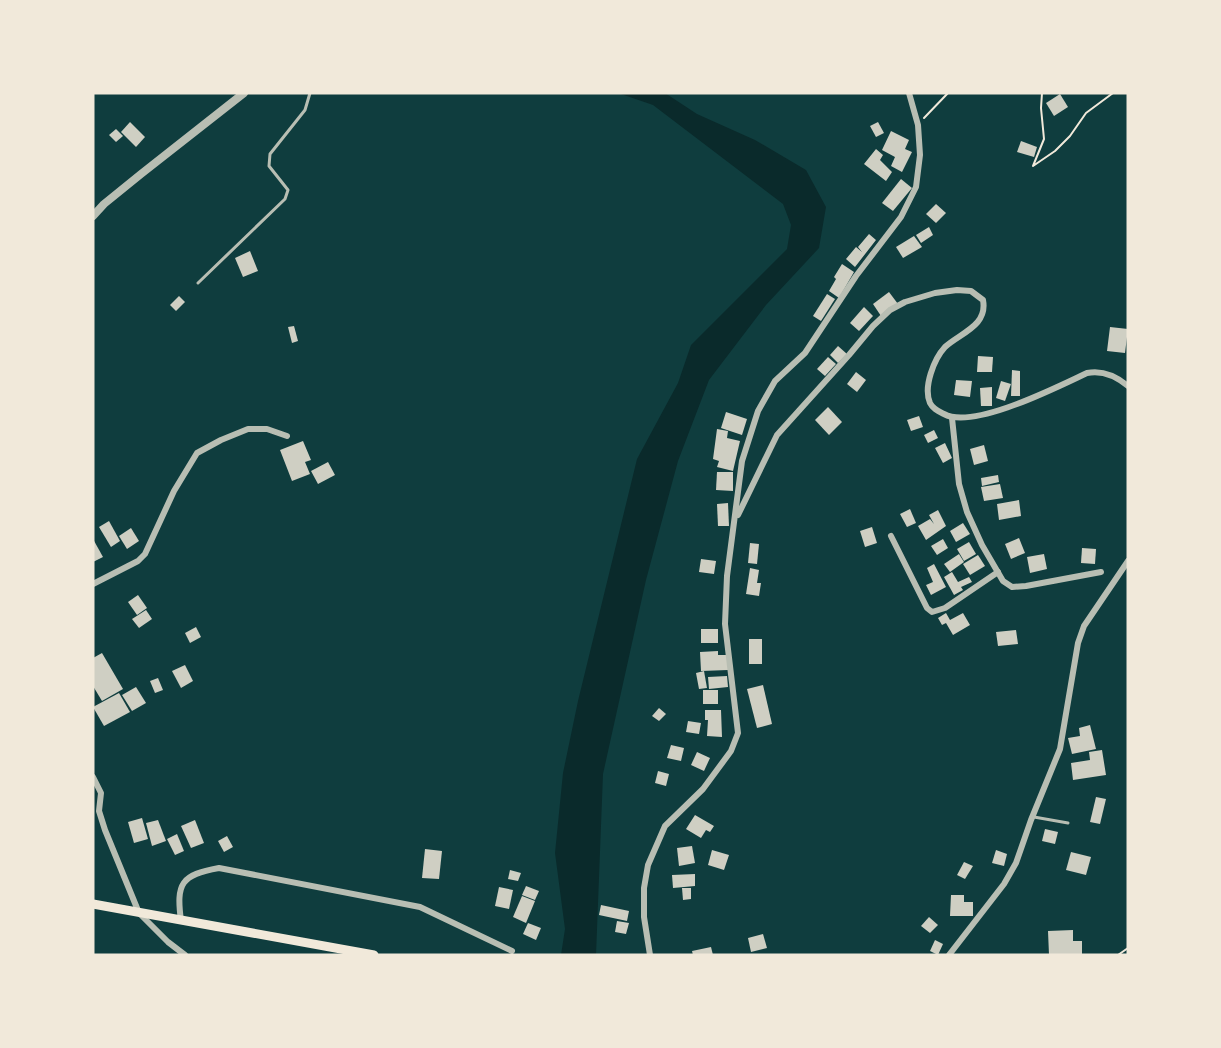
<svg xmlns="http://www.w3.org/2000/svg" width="1221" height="1048" font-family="Montserrat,sans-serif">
	<rect width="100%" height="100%" fill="#0f3d3e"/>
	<polygon fill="#0a2a2b" points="618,93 665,93 697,114 755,140 806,170 826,207 819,248 766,305 709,380 678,461 646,580 603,774 596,955 561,955 565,929 555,853 563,773 578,701 637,459 678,383 691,345 787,249 791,225 783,204 653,105"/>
	<g fill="#cfcfc3">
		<polygon points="1060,94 1068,107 1054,116 1046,103"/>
		<polygon points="130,122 145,137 136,147 121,132"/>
		<polygon points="878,122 884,133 876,137 870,126"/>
		<polygon points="116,129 123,136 116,142 109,135"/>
		<polygon points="891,131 909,140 905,149 912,152 902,172 891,166 895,157 882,150"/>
		<polygon points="1021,141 1037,147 1034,157 1017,152"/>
		<polygon points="876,149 883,155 880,160 892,172 886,181 864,164"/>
		<polygon points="901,179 912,188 893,211 882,203"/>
		<polygon points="936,204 946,213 936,223 926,214"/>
		<polygon points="929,227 933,235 921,243 916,235"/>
		<polygon points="869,234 876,240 855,267 846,259 856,247 862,252 858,247"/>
		<polygon points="914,236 922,247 903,258 896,247"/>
		<polygon points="250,251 258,271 243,277 235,258"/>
		<polygon points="842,264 854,272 839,298 829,291 836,279 834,277"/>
		<polygon points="889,292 898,304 881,316 873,304"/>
		<polygon points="827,294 835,299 821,321 813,316"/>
		<polygon points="179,296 185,302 176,311 170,305"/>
		<polygon points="864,307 873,316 859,331 850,323"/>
		<polygon points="294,326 298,341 292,343 288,327"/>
		<polygon points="1110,327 1128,329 1125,353 1107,351"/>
		<polygon points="838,346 847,354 838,363 830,355"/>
		<polygon points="978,356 993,357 992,372 977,372"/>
		<polygon points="828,357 836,364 825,376 817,369"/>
		<polygon points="1012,370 1020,371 1020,396 1011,396"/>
		<polygon points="856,372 866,380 857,392 847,384"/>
		<polygon points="956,380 972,381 970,397 954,395"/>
		<polygon points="1001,381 1011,384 1005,401 996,398"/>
		<polygon points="992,387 992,406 981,406 980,388"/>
		<polygon points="828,407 842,422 829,435 815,420"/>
		<polygon points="726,412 747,419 742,435 721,428"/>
		<polygon points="919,416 923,427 911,431 907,420"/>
		<polygon points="717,429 728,431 727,438 740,441 733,471 717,467 719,461 713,459"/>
		<polygon points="934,430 938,438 928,443 924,435"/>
		<polygon points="303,441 311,460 305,462 310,474 292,481 280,450"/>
		<polygon points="945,443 952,458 943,463 935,448"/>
		<polygon points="984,445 988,461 974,465 970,449"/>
		<polygon points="328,462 335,475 318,484 311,471"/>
		<polygon points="717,472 733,472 733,491 716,490"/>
		<polygon points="998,475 999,482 982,486 981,478"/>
		<polygon points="1000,484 1003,498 984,501 981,487"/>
		<polygon points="1019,500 1021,516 999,520 997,504"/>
		<polygon points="728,503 729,526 718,526 717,504"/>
		<polygon points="910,509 916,523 907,527 900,514"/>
		<polygon points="938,510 946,526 926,540 918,526 930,519 934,524 929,515"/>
		<polygon points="109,521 120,541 111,547 99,527"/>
		<polygon points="963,523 970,534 956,542 950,531"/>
		<polygon points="872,527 877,543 865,547 860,531"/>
		<polygon points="131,528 139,541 127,549 119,536"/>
		<polygon points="1019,538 1025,553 1011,559 1005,544"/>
		<polygon points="93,539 103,557 93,562"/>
		<polygon points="943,539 948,548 937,555 931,546"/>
		<polygon points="969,542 976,554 964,561 957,549"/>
		<polygon points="750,543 759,544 757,564 748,563"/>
		<polygon points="1082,548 1096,549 1095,564 1081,563"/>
		<polygon points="959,554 964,562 950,572 944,564"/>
		<polygon points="1044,554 1047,569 1030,573 1027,557"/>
		<polygon points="978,555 985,566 970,575 963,564"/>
		<polygon points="701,559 716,561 714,574 699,572"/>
		<polygon points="934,564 946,587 931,595 926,585 933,582 927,568"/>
		<polygon points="750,568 759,570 757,583 761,583 759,596 746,594"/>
		<polygon points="952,572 958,582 969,577 972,582 961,587 963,590 954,595 944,577"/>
		<polygon points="138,595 147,608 137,615 128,602"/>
		<polygon points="146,610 152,619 139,628 132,619"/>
		<polygon points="946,613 950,620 963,613 970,625 953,635 946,623 942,625 938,618"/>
		<polygon points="196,627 201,637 190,643 185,633"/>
		<rect x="701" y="629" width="17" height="14"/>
		<polygon points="1016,630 1018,644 998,646 996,632"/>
		<rect x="749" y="639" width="13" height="25"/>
		<polygon points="718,651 718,655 728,655 728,670 701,671 700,652"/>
		<polygon points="102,653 123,689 102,701 93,686 93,658"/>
		<polygon points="185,665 193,681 181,688 172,671"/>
		<polygon points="704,671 707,688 699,689 696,673"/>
		<polygon points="727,676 728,687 709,689 708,677"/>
		<polygon points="158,678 163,690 155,693 150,681"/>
		<polygon points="763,685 772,724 757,728 747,689"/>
		<polygon points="136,687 146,703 132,711 122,695"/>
		<rect x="703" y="690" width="15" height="14"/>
		<polygon points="119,693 130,712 104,726 93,707"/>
		<polygon points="659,708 666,714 659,721 652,716"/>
		<polygon points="705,710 721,710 722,737 707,736 708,720 705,720"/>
		<polygon points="688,721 701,723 699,734 686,732"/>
		<polygon points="1090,725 1096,749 1072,754 1068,738 1080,736 1079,728"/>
		<polygon points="671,745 684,748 681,761 667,758"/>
		<polygon points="1102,750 1106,775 1073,780 1071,763 1090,760 1089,752"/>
		<polygon points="697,752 710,758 704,771 691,765"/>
		<polygon points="658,771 669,774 666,786 655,783"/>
		<polygon points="1096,797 1106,799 1100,824 1090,822"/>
		<polygon points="695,815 714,826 710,832 706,830 701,838 686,829"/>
		<polygon points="142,818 148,839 134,843 128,822"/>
		<polygon points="158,820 166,841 152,846 146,823"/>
		<polygon points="195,820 204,843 191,848 181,826"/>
		<polygon points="1045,829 1058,832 1055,844 1042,841"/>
		<polygon points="177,834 184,851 175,855 167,839"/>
		<polygon points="227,836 233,847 224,852 218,841"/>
		<polygon points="692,846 695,863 679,866 677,848"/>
		<polygon points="425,849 442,851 439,879 422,878"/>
		<polygon points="712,850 729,855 724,870 708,865"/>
		<polygon points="996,850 1007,854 1004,866 992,863"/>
		<polygon points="1071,852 1091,857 1086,875 1066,870"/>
		<polygon points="964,862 973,866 965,879 957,875"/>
		<polygon points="510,870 521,873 518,881 508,879"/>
		<polygon points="695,874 695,886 673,888 672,875"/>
		<polygon points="526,886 539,891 535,900 522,895"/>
		<polygon points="499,887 513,890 509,909 495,906"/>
		<polygon points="682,888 691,888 691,899 683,900"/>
		<polygon points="951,895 964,895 964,902 973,902 973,916 950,916"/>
		<polygon points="522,896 535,901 526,923 513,917"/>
		<polygon points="601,905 629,911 627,921 599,915"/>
		<polygon points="929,917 938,925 930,933 921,926"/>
		<polygon points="617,921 629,923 626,934 615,932"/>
		<polygon points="528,923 541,928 536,940 523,934"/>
		<polygon points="1073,930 1073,941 1082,941 1082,955 1049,955 1048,931"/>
		<polygon points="763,934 767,948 751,952 748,938"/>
		<polygon points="935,940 943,944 938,955 930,951"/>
		<polygon points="711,947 713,955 693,955 692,951"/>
	</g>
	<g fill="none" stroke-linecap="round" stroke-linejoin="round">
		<g stroke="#f1e9da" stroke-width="2">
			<polyline points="1042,93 1041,108 1044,139 1033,166 1055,151 1070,136 1086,113 1113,93"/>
			<polyline points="924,118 948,93"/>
			<polyline points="1118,955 1128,948"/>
		</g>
		<g stroke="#b8beb3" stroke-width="3">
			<polyline points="198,283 285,199 288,190 269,166 270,154 305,110 310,93"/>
			<polyline points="1034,817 1068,823"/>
		</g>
		<g stroke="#b8beb3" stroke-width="6">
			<polyline points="952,418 959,484 967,512 982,545 1003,581 1012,587 1026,586 1101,572"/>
			<path d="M 738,515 L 777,435 L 849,355 L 873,326 L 890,310 L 905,302 L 935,293 L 957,290 L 971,291 L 983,300 C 988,326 960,333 945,347 C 934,359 923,387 930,403 C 933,409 938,411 944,414 C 973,430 1057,387 1087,373 C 1102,370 1116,376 1128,386"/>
			<polyline points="891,536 927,608 932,612 945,608 998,572"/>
			<polyline points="93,584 138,561 145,554 174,491 197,453 221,440 248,429 267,429 287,436"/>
			<polyline points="93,777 101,793 99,811 105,830 139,913 168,942 185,955"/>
			<path d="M 181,921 C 176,883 181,875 219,868 L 420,907 L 512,951"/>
			<polyline points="650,955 644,917 644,888 648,865 665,826 703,789 731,751 738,733 725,624 727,576 742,461 758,411 775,381 805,353 856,276 901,217 916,187 920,155 918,125 909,93"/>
			<polyline points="949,955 1004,884 1016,863 1031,820 1060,749 1078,643 1084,626 1128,561"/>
		</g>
		<polyline stroke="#b8beb3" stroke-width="8" points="93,216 104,204 141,174 244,93"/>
		<polyline stroke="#f1e9da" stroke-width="9" points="93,904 374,955"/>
	</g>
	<rect width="1221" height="1048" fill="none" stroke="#f1e9da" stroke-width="189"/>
</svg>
